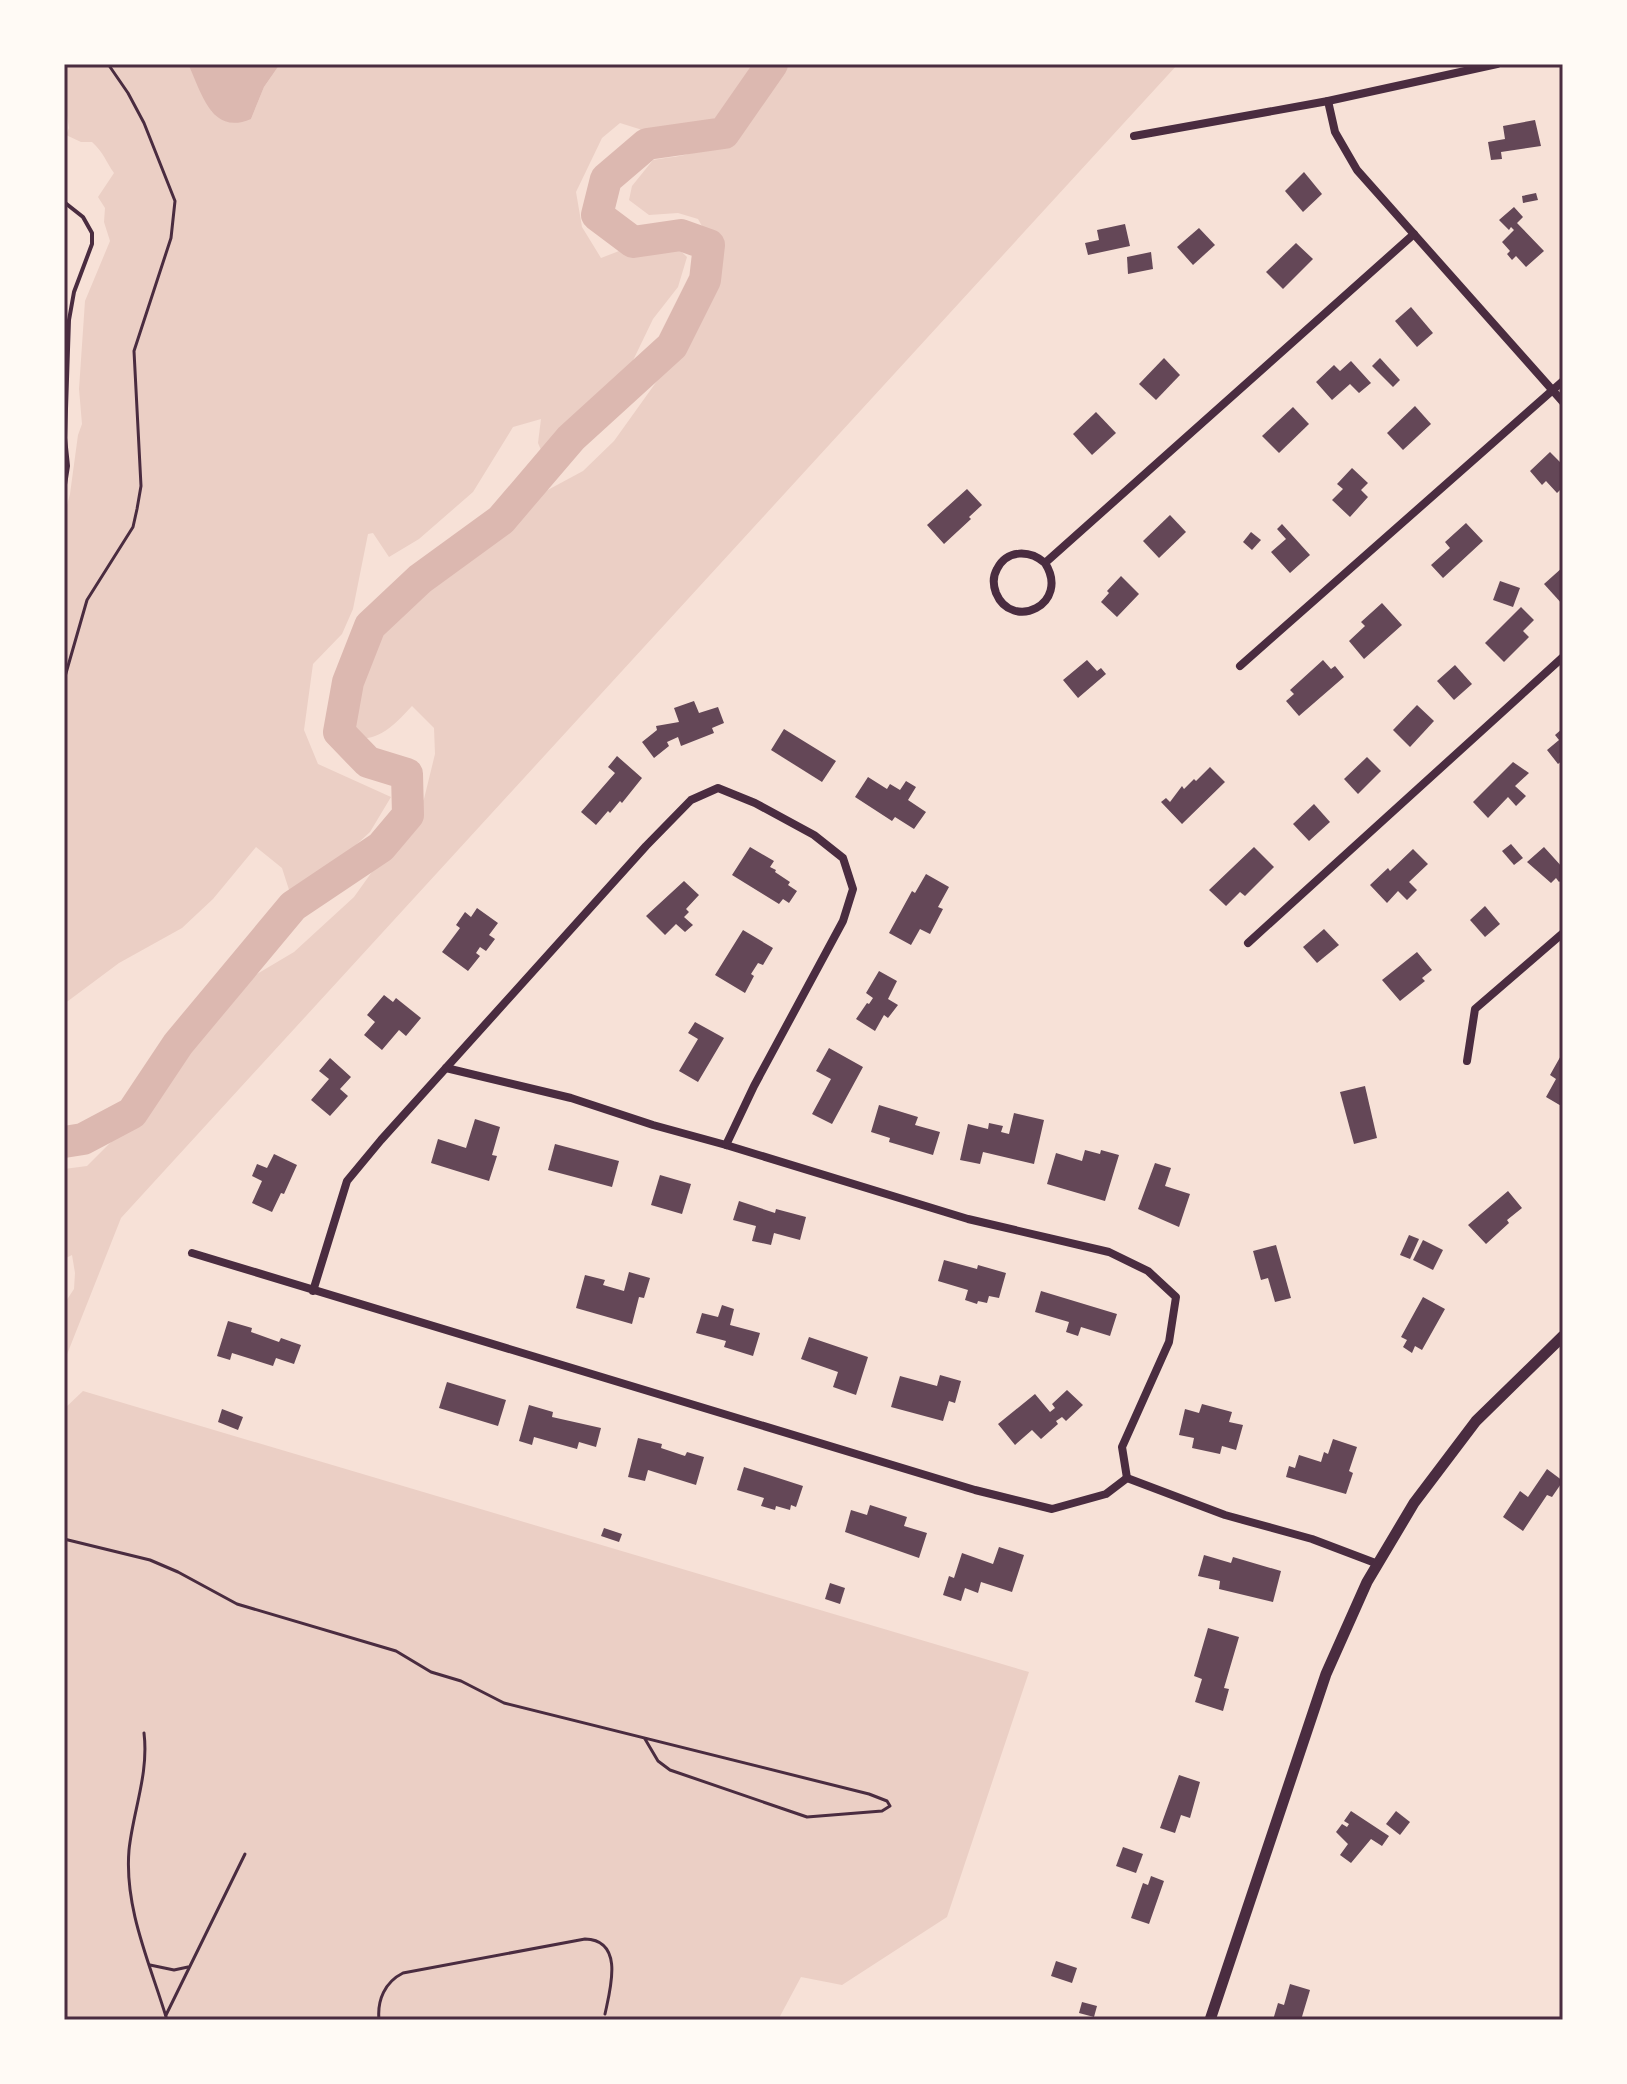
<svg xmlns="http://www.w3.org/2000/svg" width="1627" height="2084" font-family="'Archivo Narrow',sans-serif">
	<rect width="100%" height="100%" fill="#f7e1d7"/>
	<g fill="#ebcfc5">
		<path d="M 64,64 L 188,64 L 212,112 L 251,119 L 264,87 L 280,64 L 1178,64 L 121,1218 L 64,1362 L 64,1304 L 74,1289 L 75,1273 L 72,1255 L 64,1259 L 64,1169 L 87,1166 L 158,1095 L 232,989 L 294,952 L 354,897 L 424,799 L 435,754 L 434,728 L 412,706 C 395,724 379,743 350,738 L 341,708 L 352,672 L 374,638 L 490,535 L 544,492 L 583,471 L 614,441 L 667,367 L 671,336 L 714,273 L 715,249 L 698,219 L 678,213 L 649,215 L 629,200 L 632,186 L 653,160 C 679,155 699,159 710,132 L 691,122 L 652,133 L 620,123 L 602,138 L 576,192 L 582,227 L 601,258 L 663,234 L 687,257 L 678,287 L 653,319 L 626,375 L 567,447 L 541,450 L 538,443 L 541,419 L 513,427 L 473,492 L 419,539 L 389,557 L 373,533 L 368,534 L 353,609 L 342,634 L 313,664 L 304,730 L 318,764 L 391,797 L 370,832 L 317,881 L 292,899 L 282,868 L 256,847 L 213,899 L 182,928 L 119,963 L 64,1004 L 64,516 L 70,494 L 78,435 L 82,424 L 79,389 L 85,301 L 110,241 L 104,222 L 105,208 L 98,197 L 114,173 C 105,160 104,153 92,142 L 81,142 L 66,135 L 69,128 L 64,97 Z"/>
		<polygon points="83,1391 1029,1672 947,1917 842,1985 801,1977 778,2020 64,2020 64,1409"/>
	</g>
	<path fill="#dcb8b0" d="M 188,64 L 280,64 L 264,87 L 251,119 C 211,136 202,93 188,64 Z"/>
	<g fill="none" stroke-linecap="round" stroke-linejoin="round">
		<polyline stroke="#dcb8b0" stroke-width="32" points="64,1142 83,1139 132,1113 178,1044 293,906 381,847 408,815 407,774 368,762 339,732 348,682 370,626 420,579 501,520 571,438 672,346 705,280 709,245 681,235 633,242 597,215 606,179 647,144 724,133 772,64"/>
	</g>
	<g fill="#644757">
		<polygon points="1535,120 1541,146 1501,152 1502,159 1491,160 1488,142 1505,139 1503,126"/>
		<polygon points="1304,172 1322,194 1303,212 1285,191"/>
		<polygon points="1536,193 1538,200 1523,203 1522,196"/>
		<polygon points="1514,207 1523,217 1517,223 1544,251 1526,267 1516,256 1512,260 1507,254 1510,251 1502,242 1514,230 1511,227 1509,230 1499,220"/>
		<polygon points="1125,224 1130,246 1088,255 1085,243 1099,240 1097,230"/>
		<polygon points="1199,228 1215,245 1193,265 1177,247"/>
		<polygon points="1296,243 1313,259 1283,289 1266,272"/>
		<polygon points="1151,252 1153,269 1128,274 1127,257"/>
		<polygon points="1411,307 1433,333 1417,347 1395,321"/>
		<polygon points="1164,358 1180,375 1156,400 1139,384"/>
		<polygon points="1380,358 1400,380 1393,387 1372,366"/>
		<polygon points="1351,361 1371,383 1359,393 1350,384 1332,400 1316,382 1334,365 1340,371"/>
		<polygon points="1415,406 1431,424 1403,450 1387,433"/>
		<polygon points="1293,407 1309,424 1279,453 1262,436"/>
		<polygon points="1096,412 1116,433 1092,455 1073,434"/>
		<polygon points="1550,452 1563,465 1563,487 1557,493 1546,481 1542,485 1530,471"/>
		<polygon points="1352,468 1368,483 1361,490 1368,497 1350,517 1332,500 1343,489 1337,484"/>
		<polygon points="967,489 982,505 969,517 971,519 944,544 927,525"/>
		<polygon points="1170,515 1186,532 1159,558 1143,541"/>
		<polygon points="1466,523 1483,541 1443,578 1431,565 1450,548 1445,542"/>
		<polygon points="1282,524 1310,555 1290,573 1271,552 1286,539 1277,529"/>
		<polygon points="1251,532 1261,540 1252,550 1243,542"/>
		<polygon points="1563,567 1563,605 1544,584"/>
		<polygon points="1121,576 1139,594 1117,617 1101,602 1109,593 1107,591"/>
		<polygon points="1500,581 1520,588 1513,607 1493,600"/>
		<polygon points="1382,603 1402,625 1364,659 1349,641 1365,626 1361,622"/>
		<polygon points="1521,607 1534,620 1523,631 1529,637 1504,662 1485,643"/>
		<polygon points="1087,660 1097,671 1101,668 1106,674 1078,698 1063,680"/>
		<polygon points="1323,660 1331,669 1335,666 1344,677 1299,716 1286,701 1294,694 1290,690"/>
		<polygon points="1455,665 1472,684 1454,700 1437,681"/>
		<polygon points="694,701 699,713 718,707 724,723 712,728 714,733 681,746 678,737 667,742 669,746 654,758 642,742 657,730 656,726 679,722 674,708"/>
		<polygon points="1417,705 1434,721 1410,747 1393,730"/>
		<polygon points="1563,728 1563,760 1558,764 1547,750 1559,740 1555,735"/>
		<polygon points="784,729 836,761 822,782 771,750"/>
		<polygon points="617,756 642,778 622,803 620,801 610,813 608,811 596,825 581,812 615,773 608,767"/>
		<polygon points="1367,757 1381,771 1358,794 1344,779"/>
		<polygon points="1513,762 1529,773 1515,786 1526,796 1516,806 1508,797 1488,818 1473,802"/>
		<polygon points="1210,767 1225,782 1182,824 1161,802 1166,798 1170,802 1182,786 1184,789 1194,779 1196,781"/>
		<polygon points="868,777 887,789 890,784 900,790 906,781 916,787 908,800 926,812 914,829 895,817 892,821 855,797"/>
		<polygon points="1314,804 1330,822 1309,841 1293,824"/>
		<polygon points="1511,844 1523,858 1514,865 1502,851"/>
		<polygon points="750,847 774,861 770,867 776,870 775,872 790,882 788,885 797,891 789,903 783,899 779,904 732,875"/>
		<polygon points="1254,847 1274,867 1245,896 1240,892 1226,906 1209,890"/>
		<polygon points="1544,847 1563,868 1560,875 1563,879 1559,882 1556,878 1551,883 1527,862"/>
		<polygon points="1413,849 1428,864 1409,882 1417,890 1407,900 1398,891 1387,903 1370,885 1388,868 1390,871"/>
		<polygon points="926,874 949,887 938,907 943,909 930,934 920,929 911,945 889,933 912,891 915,893"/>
		<polygon points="684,881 699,895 686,909 689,912 684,917 693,925 685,932 676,924 665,935 646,916"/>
		<polygon points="1485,906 1500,924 1485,937 1470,920"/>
		<polygon points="477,908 498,923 489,935 495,939 486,951 480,947 476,953 480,956 468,971 442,952 460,928 456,925 465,912 471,917"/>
		<polygon points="1324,929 1339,945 1317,963 1303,947"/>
		<polygon points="743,930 773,948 763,965 758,963 751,974 754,976 745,993 715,975"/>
		<polygon points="1417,952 1432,970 1422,978 1425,981 1400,1001 1382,980"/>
		<polygon points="879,971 897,981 888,999 898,1005 888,1018 884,1015 875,1031 856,1019 867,1003 869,1004 873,998 866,993"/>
		<polygon points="384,995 393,1002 396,998 421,1018 406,1036 399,1030 382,1050 364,1035 375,1022 367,1015"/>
		<polygon points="695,1022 724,1038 698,1082 679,1071 698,1039 688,1033"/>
		<polygon points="829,1048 863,1067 832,1124 812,1114 831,1079 816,1071"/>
		<polygon points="1563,1052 1563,1107 1546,1097 1556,1079 1550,1075"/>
		<polygon points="330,1058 351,1077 340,1089 348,1096 330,1116 311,1100 329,1079 319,1071"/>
		<polygon points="1365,1086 1377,1138 1354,1144 1340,1092"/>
		<polygon points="879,1105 918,1117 915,1125 940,1132 933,1155 889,1142 890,1138 871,1132"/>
		<polygon points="1014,1113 1044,1120 1034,1164 983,1152 980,1164 960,1160 968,1124 988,1129 989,1123 1003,1126 1001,1132 1009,1134"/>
		<polygon points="475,1119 500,1127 492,1155 497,1156 489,1181 431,1163 438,1139 466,1148"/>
		<polygon points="555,1144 619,1161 612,1187 548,1170"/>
		<polygon points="1085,1150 1100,1154 1101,1150 1119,1155 1105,1201 1047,1184 1056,1153 1082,1161"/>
		<polygon points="274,1154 297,1165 284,1194 281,1193 272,1212 252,1203 262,1181 252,1176 257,1164 267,1168"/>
		<polygon points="1155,1163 1171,1168 1165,1186 1190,1194 1179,1227 1138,1209"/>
		<polygon points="660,1175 691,1184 682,1214 651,1205"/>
		<polygon points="1508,1191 1522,1208 1507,1220 1509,1223 1486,1244 1468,1225"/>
		<polygon points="739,1201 775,1213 776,1209 806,1217 800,1240 774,1233 771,1245 752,1241 756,1226 733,1220"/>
		<polygon points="1409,1235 1419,1239 1410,1259 1400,1255"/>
		<polygon points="1423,1240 1443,1250 1433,1270 1413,1260"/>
		<polygon points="1276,1245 1291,1298 1275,1302 1268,1278 1261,1280 1253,1251"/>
		<polygon points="944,1260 977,1269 978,1265 1006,1273 999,1298 989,1296 987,1303 978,1301 977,1304 965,1300 968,1290 938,1281"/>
		<polygon points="629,1272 650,1278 644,1298 639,1297 632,1324 576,1308 585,1275 605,1280 603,1285 624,1291"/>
		<polygon points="1041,1291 1117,1314 1110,1336 1081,1327 1078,1336 1066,1332 1069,1322 1035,1312"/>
		<polygon points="1423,1297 1445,1309 1422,1350 1415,1346 1412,1353 1403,1347 1407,1340 1401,1337"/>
		<polygon points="722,1305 734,1309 730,1325 760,1333 753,1356 724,1347 726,1341 696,1333 702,1313 718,1317"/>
		<polygon points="228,1321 252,1328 251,1332 279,1342 281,1338 301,1345 294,1364 276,1358 273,1366 232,1353 230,1360 217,1356"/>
		<polygon points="809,1337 868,1357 856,1395 833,1387 838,1372 801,1359"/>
		<polygon points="940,1375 961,1381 955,1403 949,1401 943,1421 891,1407 900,1376 937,1386"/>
		<polygon points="447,1382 506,1400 498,1426 439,1408"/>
		<polygon points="1067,1390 1083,1405 1066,1421 1062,1417 1056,1421 1058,1424 1041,1439 1032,1430 1015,1445 998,1424 1035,1394 1050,1412 1055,1408 1052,1404"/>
		<polygon points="1202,1404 1232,1412 1229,1422 1243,1425 1236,1450 1222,1446 1220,1454 1192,1448 1194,1438 1179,1435 1185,1409 1199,1413"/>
		<polygon points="529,1405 553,1412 552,1417 601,1428 596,1447 579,1442 577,1449 534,1437 532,1445 519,1441"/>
		<polygon points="222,1409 243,1417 238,1430 218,1422"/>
		<polygon points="638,1438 662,1444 661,1448 685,1456 687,1452 704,1457 696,1485 648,1470 645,1481 628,1477"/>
		<polygon points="1333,1439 1357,1447 1349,1471 1353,1473 1346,1494 1286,1477 1289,1466 1295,1468 1299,1455 1321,1462 1324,1452 1328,1454"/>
		<polygon points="744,1467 803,1486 796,1507 791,1505 790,1510 776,1506 775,1510 761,1506 764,1498 737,1490"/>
		<polygon points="1547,1469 1563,1481 1552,1497 1547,1495 1523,1531 1503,1517 1520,1491 1528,1497"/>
		<polygon points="870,1505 907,1517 904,1526 927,1533 919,1558 845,1532 851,1510 867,1515"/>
		<polygon points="604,1528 622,1534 619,1542 601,1536"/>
		<polygon points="999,1547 1024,1555 1012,1592 981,1582 978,1593 965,1588 961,1601 943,1595 949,1576 954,1578 962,1553 993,1564"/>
		<polygon points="1204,1555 1231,1563 1233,1557 1281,1571 1273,1602 1219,1589 1220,1581 1198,1576"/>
		<polygon points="830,1583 845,1588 840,1604 825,1599"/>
		<polygon points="1208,1628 1239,1637 1224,1688 1229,1689 1223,1711 1195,1702 1202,1679 1194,1676"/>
		<polygon points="1179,1775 1200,1782 1190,1818 1181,1815 1175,1833 1160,1828"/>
		<polygon points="1351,1811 1389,1836 1382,1846 1371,1839 1351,1863 1340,1855 1348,1844 1336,1832 1342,1824 1347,1827 1349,1824 1344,1821"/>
		<polygon points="1396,1811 1410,1822 1400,1835 1386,1824"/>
		<polygon points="1123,1847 1143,1854 1136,1873 1116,1866"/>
		<polygon points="1151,1876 1164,1881 1149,1924 1131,1918 1143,1883 1148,1885"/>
		<polygon points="1056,1961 1077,1968 1072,1983 1051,1976"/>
		<polygon points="1290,1984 1310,1990 1301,2020 1273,2020 1278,2003 1284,2005"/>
		<polygon points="1082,2002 1097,2006 1094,2017 1079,2013"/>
	</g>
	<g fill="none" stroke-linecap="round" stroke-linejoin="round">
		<g stroke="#4a2c40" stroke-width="3">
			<polyline points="64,680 87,600 133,527 137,509 141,486 134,351 171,238 175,201 144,123 128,93 108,64"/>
			<polyline points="64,1539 150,1560 178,1572 237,1604 396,1651 431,1672 461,1681 504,1703 869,1794 887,1801 890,1806 882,1811 807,1817 670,1770 658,1761 645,1739"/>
			<path d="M 144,1733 C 149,1774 133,1811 129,1850 C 124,1909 151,1966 167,2020"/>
			<polyline points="150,1965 174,1970 188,1967"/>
			<polyline points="166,2015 245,1854"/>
			<path d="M 379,2020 C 377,2000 385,1982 403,1973 L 585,1939 C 625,1940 610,1990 605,2014"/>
		</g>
		<polyline stroke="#4a2c40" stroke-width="4" points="64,202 83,217 92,233 92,244 74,292 69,320 65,438 68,466 64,491"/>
		<g stroke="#4a2c40" stroke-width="8">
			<polyline points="1328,101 1335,132 1357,170 1563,402"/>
			<polyline points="1134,136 1328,101 1497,64"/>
			<path d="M 1045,563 C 1071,604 1012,632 996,593 C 993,585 993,576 997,569 C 1007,549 1030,550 1045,563 L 1414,234"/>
			<polyline points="1240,666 1563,381"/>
			<polyline points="1248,943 1563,657"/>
			<polyline points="1467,1061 1475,1009 1563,933"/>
			<polyline points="446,1068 571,1098 653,1125 726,1145 968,1219 1109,1252 1148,1271 1176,1297 1169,1342 1122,1447 1127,1478"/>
			<polyline points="192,1253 975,1490 1052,1509 1106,1494 1127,1478 1225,1515 1312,1539 1378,1564"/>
			<polyline points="313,1291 347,1181 381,1140 646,846 691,800 718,788 755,803 814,835 843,858 853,889 843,921 754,1086 726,1145"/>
		</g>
		<polyline stroke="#4a2c40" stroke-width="11" points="1210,2020 1326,1674 1367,1582 1414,1503 1476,1421 1563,1336"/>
	</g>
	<rect width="1627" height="2084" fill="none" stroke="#fffaf5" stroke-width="132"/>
	<rect x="66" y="66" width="1495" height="1952" fill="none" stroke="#4a2c40" stroke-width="3"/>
</svg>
